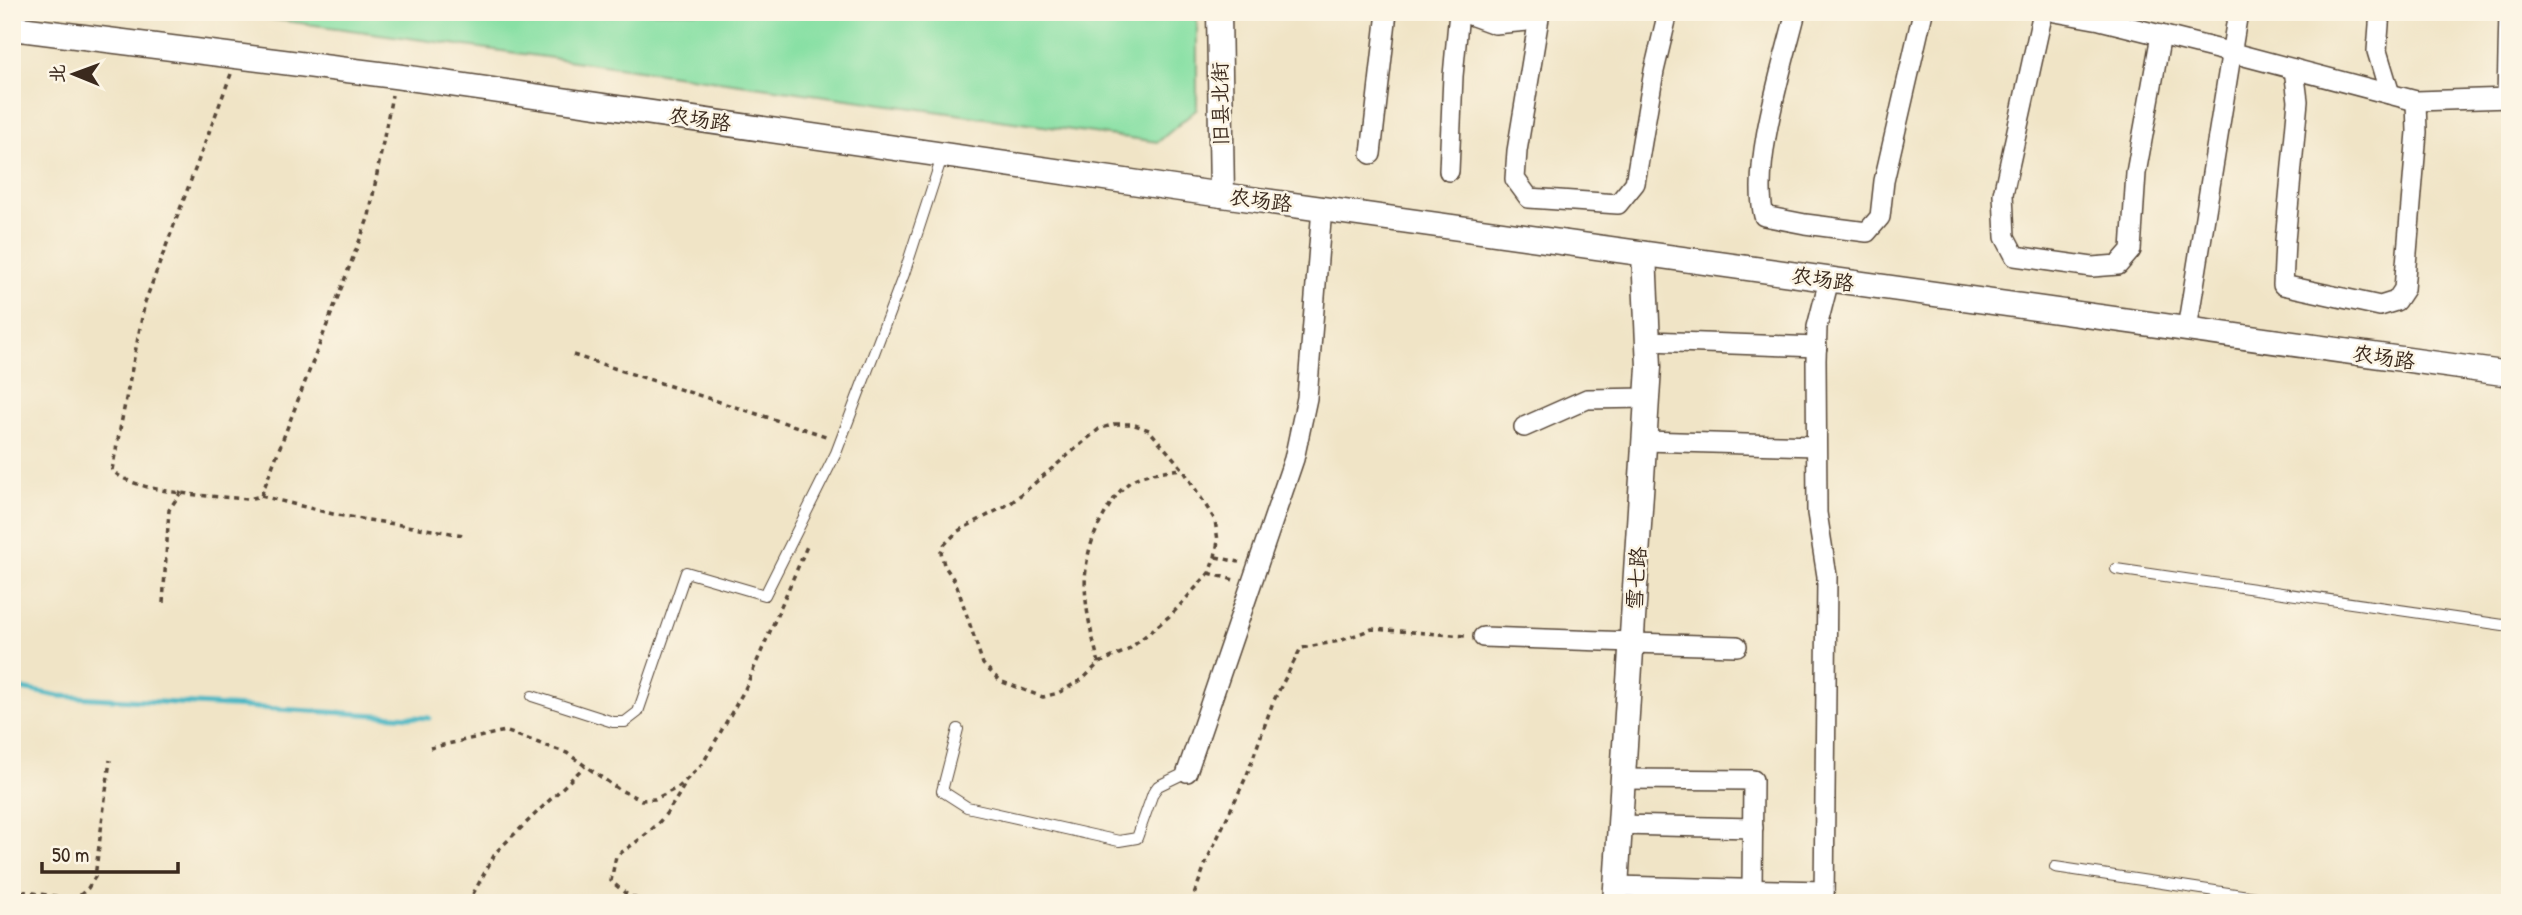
<svg xmlns="http://www.w3.org/2000/svg" width="2522" height="915" font-family="'Patrick Hand','LXGW WenKai TC',sans-serif">
	<rect width="100%" height="100%" fill="#fcf5e5"/>
	<filter id="ink" filterUnits="userSpaceOnUse"><feTurbulence type="fractalNoise" baseFrequency=".0143" numOctaves="2"/><feDisplacementMap in="SourceGraphic" scale="14" xChannelSelector="R" yChannelSelector="G"/><feConvolveMatrix kernelMatrix="1 2 1 2 8 2 1 2 1" color-interpolation-filters="sRGB"/></filter>
	<filter id="wash" filterUnits="userSpaceOnUse"><feTurbulence type="fractalNoise" baseFrequency=".00686" numOctaves="4" result="noise"/><feDisplacementMap in="SourceGraphic" scale="28" xChannelSelector="R" yChannelSelector="G"/><feGaussianBlur stdDeviation="1.57" result="paint"/><feColorMatrix in="noise" values="0 0 0 0 0 0 0 0 0 0 0 0 0 0 0 0 0 1.4 0 .05"/><feComposite in="paint" operator="in"/></filter>
	<g filter="url(#wash)">
		<rect width="100%" height="100%" fill="#f0e4c6"/>
		<polygon fill="#88e0a4" stroke="#628561" stroke-width="2" points="221,12 1197,12 1197,109 1158,142"/>
		<g fill="none" stroke-linecap="round" stroke-linejoin="round">
			<polyline stroke="#4ab7c4" stroke-width="5" points="12,687 59,696 429,718"/>
		</g>
	</g>
	<g filter="url(#ink)">
		<g fill="none" stroke-linecap="round" stroke-linejoin="round">
			<defs>
				<g id="service">
					<polyline points="2116,569 2510,626"/>
					<polyline points="532,696 613,722 625,722 638,712 686,572 765,595 836,453 904,274 942,157"/>
					<polyline points="958,729 942,791 967,807 1119,841 1137,838 1153,793 1158,786 1187,772"/>
					<polyline points="2055,867 2295,903"/>
				</g>
				<g id="minor">
					<polyline points="1462,12 1495,24 1538,20"/>
					<polyline points="1540,12 1517,151 1515,179 1529,198 1618,204 1635,183 1654,71 1668,12"/>
					<path d="M 1796,12 C 1783,65 1751,165 1764,216 L 1805,224 L 1867,232 L 1880,217 L 1884,181 L 1923,12"/>
					<polyline points="2043,12 2003,194 2005,237 2015,256 2092,267 2118,265 2131,250 2136,173 2161,35"/>
					<polyline points="2055,12 2100,20 2233,53 2416,101 2510,98"/>
					<polyline points="2380,12 2377,51 2390,94"/>
					<polyline points="2294,69 2298,101 2285,241 2283,285 2380,306 2396,301 2404,289 2417,132 2416,101"/>
					<polyline points="2507,98 2509,12"/>
					<polyline points="1371,154 1387,12"/>
					<polyline points="1449,171 1453,76 1459,12"/>
					<polyline points="2187,329 2238,12"/>
					<polyline points="1648,341 1817,347"/>
					<polyline points="1524,427 1587,399 1647,398"/>
					<polyline points="1645,441 1816,446"/>
					<polyline points="1483,637 1632,642"/>
					<polyline points="1632,643 1737,646"/>
					<polyline points="1187,772 1294,459 1307,398 1322,208"/>
					<polyline points="1623,779 1753,780 1752,889"/>
					<polyline points="1620,825 1753,828"/>
					<polyline points="1616,886 1824,891"/>
					<polyline points="1824,903 1827,576 1817,513 1816,360 1817,327 1829,280"/>
				</g>
				<g id="tertiary">
					<polyline points="1219,12 1222,195"/>
					<polyline points="12,28 395,76 1222,195 2510,374"/>
					<polyline points="1615,903 1649,367 1644,254"/>
				</g>
			</defs>
			<use href="#service" stroke="#564637" stroke-width="12"/>
			<use href="#minor" stroke="#564637" stroke-width="22"/>
			<use href="#tertiary" stroke="#564637" stroke-width="27"/>
			<g stroke="#564637" stroke-width="3.5" stroke-dasharray="5 5" stroke-linecap="butt">
				<path d="M 231,74 L 145,302 L 112,470 C 135,494 214,496 248,499 L 261,496 L 369,216 L 392,95"/>
				<polyline points="573,355 829,437"/>
				<polygon points="1115,424 1132,424 1149,430 1182,468 1215,520 1218,541 1215,557 1209,573 1172,614 1128,650 1099,663 1083,679 1058,693 1043,697 1000,681 983,664 956,583 944,565 941,552 944,545 958,531 1011,503 1099,429"/>
				<polyline points="261,496 337,515 464,535"/>
				<polyline points="1216,557 1239,562"/>
				<polyline points="1209,573 1234,580"/>
				<polyline points="163,603 169,510 181,492"/>
				<path d="M 1099,663 C 1085,610 1075,567 1103,517 C 1110,504 1118,491 1130,482 C 1143,472 1166,471 1182,469"/>
				<polyline points="430,748 505,731 567,753 618,789 641,800 655,799 679,787 703,763 745,689 808,544"/>
				<polyline points="12,890 76,899 88,888 95,877 110,760"/>
				<polyline points="468,903 496,852 585,766"/>
				<path d="M 645,903 L 625,893 L 611,881 L 616,856 C 653,831 664,822 686,782"/>
				<polyline points="1191,903 1207,860 1247,775 1273,702 1301,648 1340,641 1372,629 1465,636"/>
			</g>
			<use href="#service" stroke="#fff" stroke-width="10"/>
			<use href="#minor" stroke="#fff" stroke-width="19"/>
			<use href="#tertiary" stroke="#fff" stroke-width="24"/>
		</g>
	</g>
	<g text-anchor="middle" dominant-baseline="central" stroke-width="5" stroke-linejoin="round" paint-order="stroke">
		<g font-size="21" fill="#3b2a1e" stroke="#fcf5e5">
			<text transform="translate(1220 104) rotate(-91)">旧县北街</text>
			<text transform="translate(700 119) rotate(8)">农场路</text>
			<text transform="translate(1261 200) rotate(7)">农场路</text>
			<text transform="translate(1823 279) rotate(8)">农场路</text>
			<text transform="translate(2384 357) rotate(8)">农场路</text>
			<text transform="translate(1636 578) rotate(-86)">雪七路</text>
		</g>
	</g>
	<rect width="2522" height="915" fill="none" stroke="#fcf5e5" stroke-width="42"/>
	<g transform="translate(74 74) rotate(271)" stroke="#fcf5e5" stroke-width="5" paint-order="stroke">
	<path d="M0-5L12 26L0 18L-12 26Z" fill="#3b2a1e"/>
	<text y="-10" font-size="19" font-weight="bold" text-anchor="middle" fill="#3b2a1e">北</text>
	</g>
	<path d="M42 862v10h136v-10" fill="none" stroke="#3b2a1e" stroke-width="3.5"/>
	<text x="52" y="862" font-size="21" fill="#3b2a1e" stroke="#fcf5e5" stroke-width="5" paint-order="stroke">50 m</text>
</svg>
